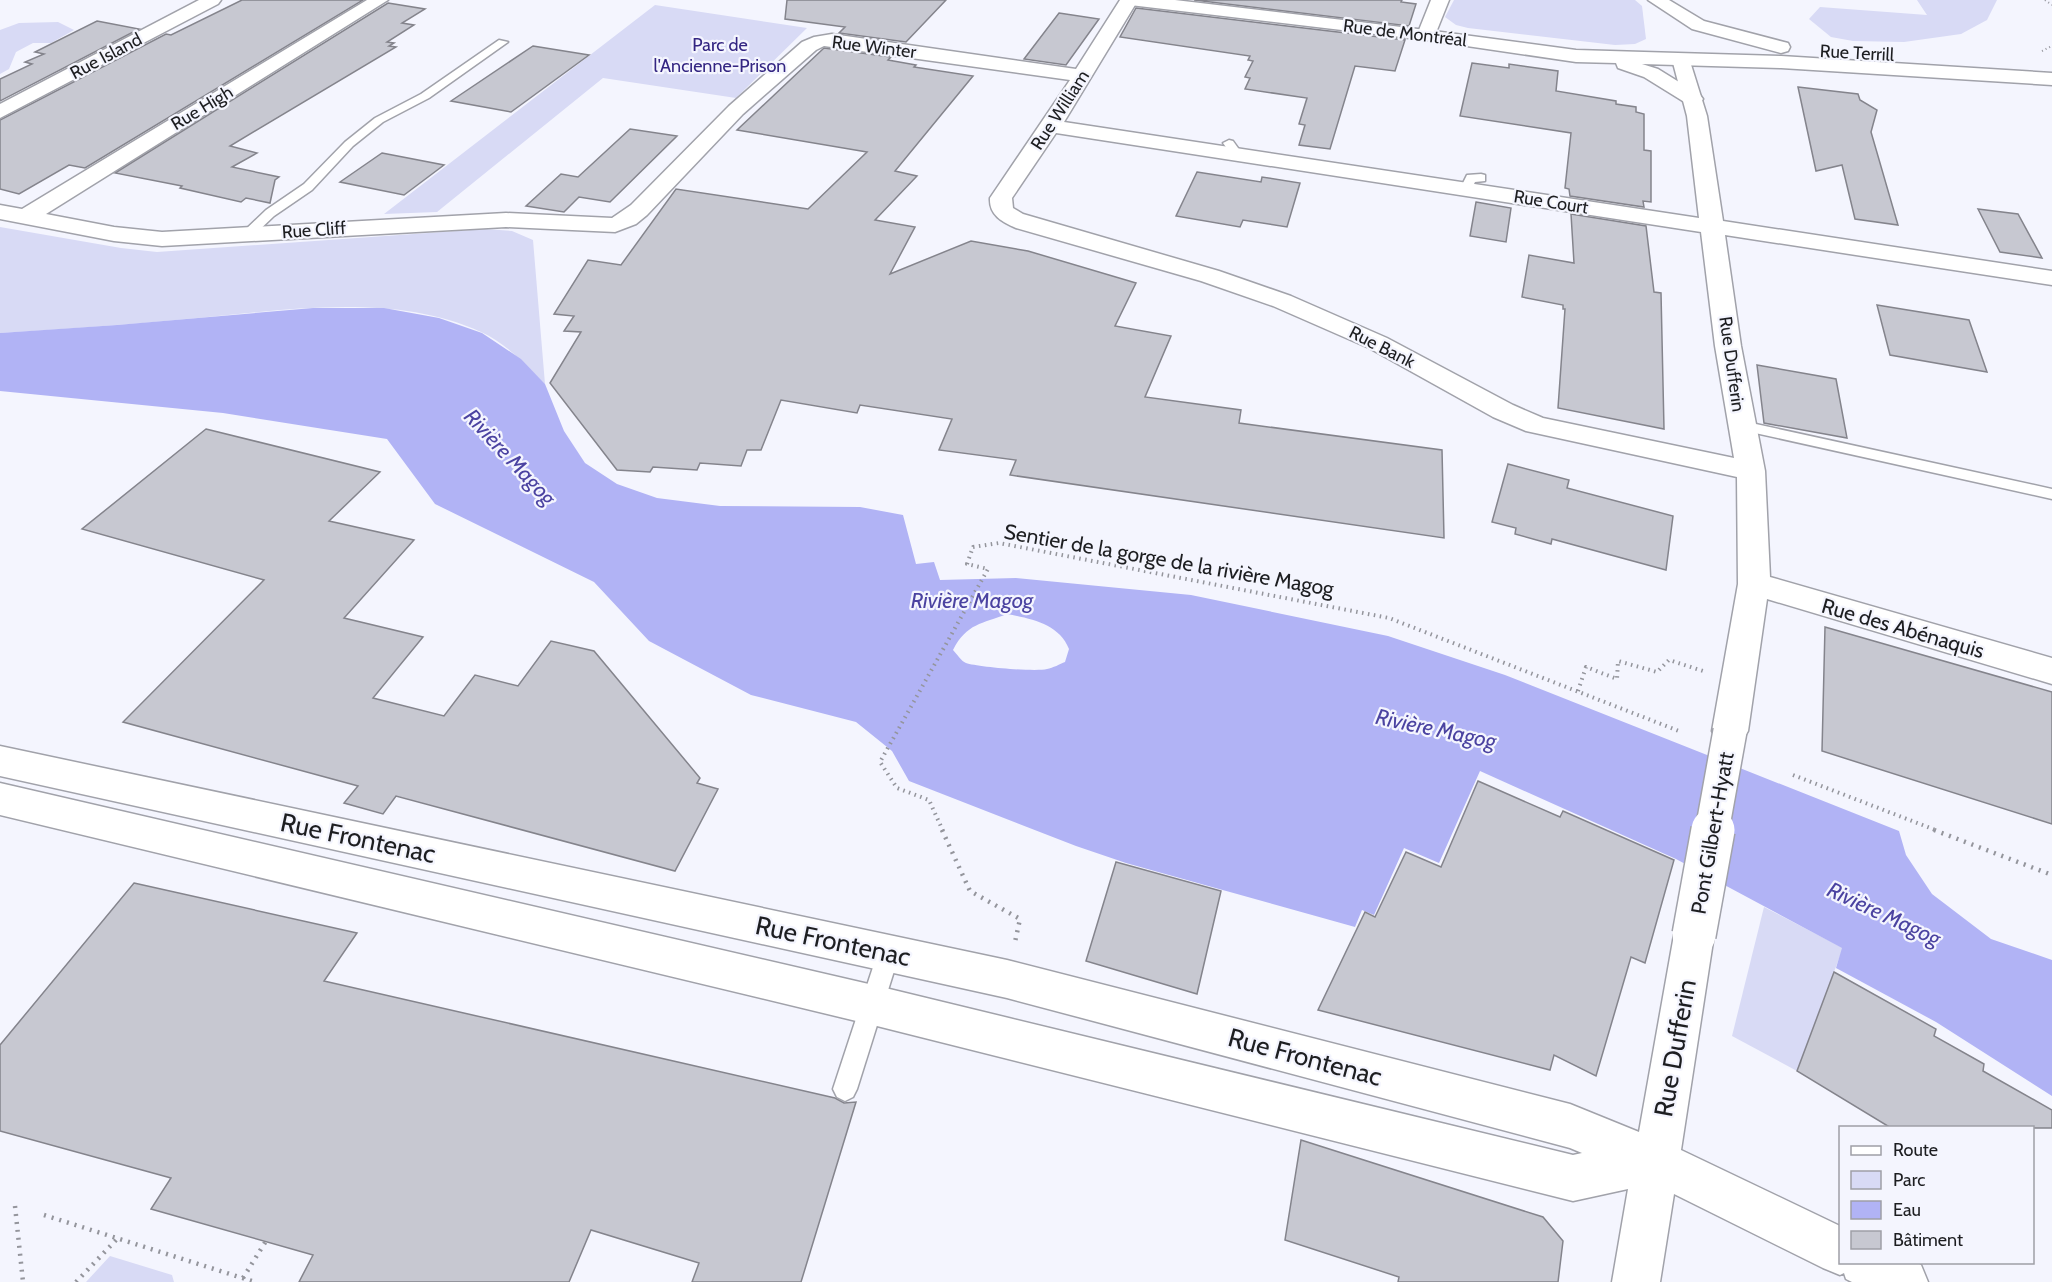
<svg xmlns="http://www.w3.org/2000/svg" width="2052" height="1282" font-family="Cabin,sans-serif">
	<rect width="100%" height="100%" fill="#f4f5fe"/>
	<g fill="#d8daf5">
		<polygon points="1454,0 1635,0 1642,6 1646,39 1635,44 1615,45 1468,28 1456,25 1445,17"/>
		<polygon points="1917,0 1997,0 1987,20 1961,34 1904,42 1853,41 1831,37 1809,19 1820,7 1927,15"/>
		<polygon points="655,5 807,28 736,98 603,78 437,212 384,214"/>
		<polygon points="58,22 74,30 51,43 33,43 16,52 9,69 0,74 0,30 19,23"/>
		<path d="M 0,227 L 121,248 L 157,252 L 485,229 L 512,231 L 533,240 L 545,384 C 526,365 506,343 481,332 C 392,291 280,311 186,319 C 124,325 62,329 0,333 Z"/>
		<polygon points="1764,907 1843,948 1797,1071 1732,1036"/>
		<polygon points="110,1256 172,1275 174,1282 86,1282"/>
	</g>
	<path fill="#b1b3f5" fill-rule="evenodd" d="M 313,308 L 384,308 L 439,318 L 482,333 L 521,359 L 545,384 L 564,431 L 585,463 L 617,484 L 657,498 L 720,506 L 860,507 L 903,515 L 916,564 L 934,562 L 940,580 L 1016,578 L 1191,595 L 1388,636 L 1505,675 L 1899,831 L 1906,855 L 1932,894 L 1991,939 L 2052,960 L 2052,1096 L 1936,1022 L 1836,968 L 1842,948 L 1676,859 L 1480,771 L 1439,863 L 1404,848 L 1374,915 L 1362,910 L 1355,927 L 1126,863 L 1076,846 L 909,781 L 892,751 L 856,722 L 751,695 L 649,641 L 594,582 L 435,504 L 387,439 L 223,413 L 0,391 L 0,333 L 117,325 ZM 1007,614 C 1032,619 1059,624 1069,649 L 1065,662 C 1060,664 1053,668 1047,669 C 1036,672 977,667 966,663 C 961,661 957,654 953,650 C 967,623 982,624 1007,614 Z"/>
	<g fill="#c7c8d1" stroke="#84848c" stroke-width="1.5">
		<polygon points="242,0 363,0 85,168 69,165 19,194 0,189 0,120 166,34 171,35"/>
		<polygon points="787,0 946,0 906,42 839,33 845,27 785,19"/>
		<polygon points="1194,0 1402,0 1401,2 1416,4 1409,26"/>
		<polygon points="388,3 425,9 402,23 414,25 387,42 394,43 389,46 396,47 230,146 257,153 232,167 279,177 275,180 270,203 246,198 241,202 180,188 182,186 115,173"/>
		<polygon points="1136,8 1405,40 1395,71 1355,66 1330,149 1299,145 1305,125 1299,124 1307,98 1245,89 1250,78 1245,77 1253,61 1248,60 1250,56 1120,37"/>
		<polygon points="1059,13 1099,19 1066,65 1024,59"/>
		<polygon points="97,21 139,29 0,101 0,79 32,64 25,62 44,54 35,52"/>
		<polygon points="533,46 589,55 511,112 451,101"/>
		<polygon points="824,48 891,57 888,60 916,65 914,67 973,76 895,171 917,176 875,220 915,227 890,274 971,241 1028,251 1136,283 1115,326 1171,336 1145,397 1241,410 1239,423 1442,450 1444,538 1010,475 1016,460 939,450 952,419 860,405 857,413 781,400 761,450 747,450 741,466 700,463 697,470 653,467 650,472 617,470 550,383 581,332 564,331 574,316 554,314 588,260 621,265 676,189 808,209 867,152 737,130"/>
		<polygon points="1472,63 1509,68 1509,64 1558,71 1556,91 1616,101 1616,104 1636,107 1636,112 1644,114 1644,150 1651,151 1651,202 1643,201 1644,207 1570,196 1569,189 1565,188 1571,133 1460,116"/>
		<polygon points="1798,87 1858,94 1860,100 1877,110 1871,132 1898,225 1855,219 1842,165 1816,171"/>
		<polygon points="630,129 677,136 610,202 579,197 564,212 526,206 561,174 578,177"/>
		<polygon points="382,153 444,165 404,195 340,182"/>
		<polygon points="1197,172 1261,182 1262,177 1300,183 1287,227 1243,220 1240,227 1176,216"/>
		<polygon points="1476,202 1511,208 1506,242 1470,236"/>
		<polygon points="1978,209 2018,214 2042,258 2000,252"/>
		<polygon points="1571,214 1646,226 1654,292 1661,293 1664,429 1558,408 1565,309 1563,309 1563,305 1522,297 1529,255 1574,263"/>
		<polygon points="1877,305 1969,320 1987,372 1890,355"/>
		<polygon points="1757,365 1836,379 1847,438 1764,423"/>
		<polygon points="206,429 380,472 329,521 414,540 344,618 423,637 373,698 444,716 475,675 518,686 551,641 594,651 700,778 697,783 718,789 675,871 396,796 383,814 344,803 358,786 123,722 264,580 82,529"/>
		<polygon points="1508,464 1569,480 1567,488 1673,516 1666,570 1552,539 1551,544 1515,534 1516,528 1492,522"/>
		<polygon points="1825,627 2052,692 2052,824 1822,751"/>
		<polygon points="1478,781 1560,817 1563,811 1674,860 1645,963 1631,957 1596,1076 1554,1055 1550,1070 1318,1010 1365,912 1375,917 1406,852 1441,867"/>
		<polygon points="1116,862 1221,891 1197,994 1086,961"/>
		<polygon points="134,883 357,933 324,981 835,1098 844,1103 856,1102 801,1282 692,1282 699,1263 591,1230 569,1282 299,1282 313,1255 151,1209 171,1178 0,1131 0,1045"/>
		<polygon points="1834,972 1936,1029 1934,1036 1984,1064 1983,1071 2052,1110 2052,1128 1891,1128 1797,1071"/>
		<polygon points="1301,1140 1543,1217 1563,1241 1558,1282 1398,1282 1399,1277 1285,1240"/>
	</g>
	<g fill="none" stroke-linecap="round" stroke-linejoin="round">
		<defs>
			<g id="lane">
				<polygon points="499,40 508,42 429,98 383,122 353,146 312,190 274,216 252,237 244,237 242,234 244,231 266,210 304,184 345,142 375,118 421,94"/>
				<polygon points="1229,140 1233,141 1243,155 1241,157 1233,157 1223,143"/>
				<polygon points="1481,174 1485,175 1485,181 1475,182 1470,192 1462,192 1460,189 1467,175"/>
				<polygon points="1742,421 2052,489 2052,499 1737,429 1734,426 1737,423"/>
				<polygon points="889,942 897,945 900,952 857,1089 853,1097 845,1101 837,1097 833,1089 878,952 881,945"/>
			</g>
			<g id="street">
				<polygon points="199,0 221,0 218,4 0,118 0,104"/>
				<path d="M 367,0 L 388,0 L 46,214 L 114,227 L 162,232 L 506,213 L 612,218 L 631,205 L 729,106 L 802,42 L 814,37 L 832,34 L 1076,69 L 1120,0 L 1138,0 L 1064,122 L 1699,218 L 1687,116 L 1672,59 L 1674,55 L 1688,55 L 1707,116 L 1723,221 L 2052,271 L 2052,285 L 1725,235 L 1741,346 L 1765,471 L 1770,577 L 2052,658 L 2052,684 L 1767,599 L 1748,731 L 1742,741 L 1730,745 L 1718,741 L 1712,731 L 1738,584 L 1737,477 L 1526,431 L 1493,417 L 1369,348 L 1273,306 L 1201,281 L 1016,228 C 1002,222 989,215 990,198 L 1070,80 L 824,46 L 816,50 L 743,114 L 647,215 L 636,224 L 615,232 L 506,227 L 162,246 L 114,241 L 0,219 L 0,205 L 22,209 ZM 1056,133 L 1701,232 L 1715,346 L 1734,458 L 1543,418 L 1513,405 L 1387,338 L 1291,296 L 1219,271 L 1023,214 L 1013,208 L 1012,198 Z"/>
				<polygon points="1431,0 1449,0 1435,35 1432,39 1420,39 1417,35"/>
				<polygon points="0,746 1007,960 1570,1104 1639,1132 1674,935 1680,922 1694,917 1708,922 1714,935 1681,1150 1840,1226 1840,1262 1916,1262 1921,1265 1928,1282 1852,1282 1846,1279 1844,1273 1840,1275 1823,1268 1674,1194 1660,1282 1612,1282 1628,1189 1573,1201 873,1025 0,815 0,783 873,985 1573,1155 1582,1153 1570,1148 1007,998 0,776"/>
			</g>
			<g id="secondary">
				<polygon points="1121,0 1175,0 1426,30 1576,50 1781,56 2052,73 2052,85 1781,68 1642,64 1658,69 1700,95 1703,99 1700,103 1686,103 1644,77 1618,68 1616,63 1576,62 1426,40 1130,5 1124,4"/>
				<polygon points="1648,0 1669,0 1704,21 1788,43 1790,47 1788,51 1781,53 1692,29"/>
			</g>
		</defs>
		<use href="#lane" stroke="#a1a2aa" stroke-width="3"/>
		<use href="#street" stroke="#a1a2aa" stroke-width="3"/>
		<use href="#secondary" stroke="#a1a2aa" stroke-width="3"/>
		<g stroke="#94959c" stroke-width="2" stroke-dasharray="1 3" stroke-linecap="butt">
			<polyline points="2045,0 2052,5"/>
			<polyline points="2042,51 2052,46"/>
		</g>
		<g stroke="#94959c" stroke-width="4" stroke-dasharray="1.5 4.5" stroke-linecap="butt">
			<polyline points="1578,691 1586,667 1617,679 1618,661 1657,672 1669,660 1703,671"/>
			<polyline points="1793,775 1938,831"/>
			<polyline points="943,831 929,800 897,788 880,762 988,569 967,564 973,547 999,543 1389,618 1679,731"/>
		</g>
		<g stroke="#94959c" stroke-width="4.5" stroke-dasharray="2 6" stroke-linecap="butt">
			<polyline points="942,830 970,891 1020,919 1015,942"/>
			<polyline points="1934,830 2052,875"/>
			<polyline points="15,1206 23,1282"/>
			<polyline points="44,1215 255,1282"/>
			<polyline points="243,1278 266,1241"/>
			<polyline points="76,1282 118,1238"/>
		</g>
		<use href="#lane" fill="#fff" fill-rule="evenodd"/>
		<use href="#street" fill="#fff" fill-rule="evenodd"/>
		<use href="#secondary" fill="#fff" fill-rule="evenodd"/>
		<defs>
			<polyline id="street-bridge-far1" points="1712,831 1730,731"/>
			<polyline id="street-bridge" points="1694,935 1713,830"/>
		</defs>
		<use href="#street-bridge-far1" stroke="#a1a2aa" stroke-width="36" stroke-linecap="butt"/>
		<use href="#street-bridge" stroke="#a1a2aa" stroke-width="46" stroke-linecap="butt"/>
		<use href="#street-bridge-far1" stroke="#fff" stroke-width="33"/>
		<use href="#street-bridge" stroke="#fff" stroke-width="43"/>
	</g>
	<g text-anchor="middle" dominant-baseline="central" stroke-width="4.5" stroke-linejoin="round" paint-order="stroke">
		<g font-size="18" fill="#1d1e21" stroke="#f4f5fe">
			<text transform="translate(1405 33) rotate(7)">Rue de Montréal</text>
			<text transform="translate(874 47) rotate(7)">Rue Winter</text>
			<text transform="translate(1857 53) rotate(3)">Rue Terrill</text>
			<text transform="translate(106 56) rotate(-28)">Rue Island</text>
			<text transform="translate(202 108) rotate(-31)">Rue High</text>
			<text transform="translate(1060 110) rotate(-57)">Rue William</text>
			<text transform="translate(1551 202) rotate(9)">Rue Court</text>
			<text transform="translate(314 230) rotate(-4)">Rue Cliff</text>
			<text transform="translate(1382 347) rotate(27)">Rue Bank</text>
			<text transform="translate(1732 364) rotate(82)">Rue Dufferin</text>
		</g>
		<g font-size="18" fill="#342682" stroke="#f4f5fe">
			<text x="720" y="45">Parc de<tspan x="720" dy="21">l'Ancienne-Prison</tspan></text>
		</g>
		<g font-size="21" fill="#1d1e21" stroke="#f4f5fe">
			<text transform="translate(1169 560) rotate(10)">Sentier de la gorge de la rivière Magog</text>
			<text transform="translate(1903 628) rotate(16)">Rue des Abénaquis</text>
			<text transform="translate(1712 833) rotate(-80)">Pont Gilbert-Hyatt</text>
		</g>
		<g font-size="22" font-style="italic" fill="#4b43a1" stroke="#f4f5fe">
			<text transform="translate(510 457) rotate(47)">Rivière Magog</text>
			<text x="972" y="600">Rivière Magog</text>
			<text transform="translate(1436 729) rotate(12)">Rivière Magog</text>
			<text transform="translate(1884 914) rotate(25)">Rivière Magog</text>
		</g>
		<g font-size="26" fill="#1d1e21" stroke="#f4f5fe">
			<text transform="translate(358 838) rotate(12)">Rue Frontenac</text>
			<text transform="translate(833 941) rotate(12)">Rue Frontenac</text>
			<text transform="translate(1675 1048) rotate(-80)">Rue Dufferin</text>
			<text transform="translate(1305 1057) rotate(15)">Rue Frontenac</text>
		</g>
	</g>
	<rect x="1839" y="1126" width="195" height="138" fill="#f4f5fe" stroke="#9e9fa6" stroke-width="1.5"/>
	<rect x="1851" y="1146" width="30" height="9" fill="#ffffff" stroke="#9e9fa6" stroke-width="1.5"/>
	<text x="1893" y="1156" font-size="18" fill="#1d1e21">Route</text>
	<rect x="1851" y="1171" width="30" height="18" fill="#d8daf5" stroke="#9e9fa6" stroke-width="1.5"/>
	<text x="1893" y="1186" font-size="18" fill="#1d1e21">Parc</text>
	<rect x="1851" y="1201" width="30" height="18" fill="#b1b3f5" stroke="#9e9fa6" stroke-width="1.5"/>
	<text x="1893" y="1216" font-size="18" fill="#1d1e21">Eau</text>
	<rect x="1851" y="1231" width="30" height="18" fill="#c7c8d1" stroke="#9e9fa6" stroke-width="1.5"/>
	<text x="1893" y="1246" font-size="18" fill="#1d1e21">Bâtiment</text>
</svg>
